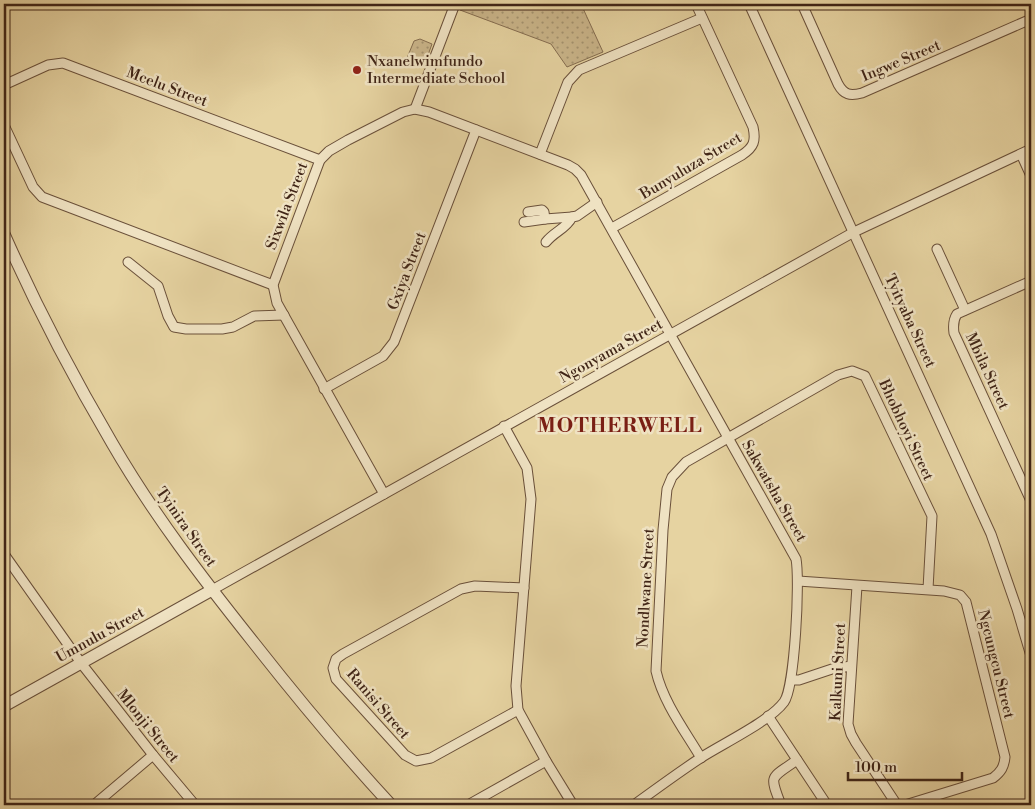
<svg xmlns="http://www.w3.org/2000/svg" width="1035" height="809" font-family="'Libre Bodoni',serif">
	<defs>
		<pattern id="park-dots" width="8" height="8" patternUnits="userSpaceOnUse" patternTransform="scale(1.25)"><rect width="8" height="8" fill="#cab58a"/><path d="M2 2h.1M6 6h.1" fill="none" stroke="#a59370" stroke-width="1.8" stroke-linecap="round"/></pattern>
	</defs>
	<rect width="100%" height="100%" fill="#e6d3a1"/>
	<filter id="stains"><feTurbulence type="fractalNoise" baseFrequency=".004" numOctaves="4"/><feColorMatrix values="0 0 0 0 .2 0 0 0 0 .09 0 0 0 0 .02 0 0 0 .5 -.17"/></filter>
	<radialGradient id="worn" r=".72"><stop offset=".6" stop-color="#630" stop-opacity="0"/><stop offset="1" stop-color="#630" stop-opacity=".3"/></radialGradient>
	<g fill="url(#park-dots)" stroke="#856d50">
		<polygon points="463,4 581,4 603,52 567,67 551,44 460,10"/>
		<polygon points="420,39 432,44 424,66 407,58 414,41"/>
	</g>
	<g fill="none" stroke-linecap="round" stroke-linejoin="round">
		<defs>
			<g id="minor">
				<polyline points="749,4 991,534 1017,609 1031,656"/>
				<path d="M 802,4 L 838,84 C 844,95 850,96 862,93 L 1031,19"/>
				<polyline points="4,85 48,65 63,63 320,160"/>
				<polyline points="415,109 455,4"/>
				<polyline points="4,125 33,187 42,197 273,285"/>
				<polyline points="540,154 568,82 579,70 702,18"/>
				<polyline points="1021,154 1031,176"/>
				<polyline points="528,212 542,210 544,212 545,219"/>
				<polyline points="524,222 545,219 572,217"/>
				<path d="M 612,228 L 742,155 C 754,147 756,141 753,127 L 696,4"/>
				<path d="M 546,242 C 555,231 566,229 572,217 L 577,216 L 597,202"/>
				<polyline points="937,249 965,310"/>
				<polyline points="128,262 158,286 168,316 174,327 186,329 222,329 233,327 254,316 284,315"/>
				<path d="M 1031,281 L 957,314 C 953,320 953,326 954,333 L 1031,501"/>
				<polyline points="324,389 383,356 394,342 476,130"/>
				<polyline points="504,426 527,468 531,499 516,686 518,710 546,761 573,805"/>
				<path d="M 384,494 L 277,303 L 273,285 L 320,160 L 329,151 L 348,140 L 403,112 L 415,109 L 429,112 L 568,165 L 575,169 L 581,175 L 796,559 C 800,579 795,687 784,702 C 770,721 724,743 702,757 C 679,772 656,789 634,805"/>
				<polyline points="4,554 81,663 153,755 195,805"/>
				<path d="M 798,581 L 944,591 L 960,595 L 966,602 L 1005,757 C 1004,767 1001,772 993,778 L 905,805"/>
				<polyline points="857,586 848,724 851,734 856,743 897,805"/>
				<polyline points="212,590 854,232 1031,149"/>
				<polyline points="791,680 799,680 832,669 851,666"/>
				<polyline points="518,710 431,758 416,761 405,755 336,679 333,668 336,659 343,654 461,589 475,586 524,588"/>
				<polyline points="768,716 827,805"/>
				<path d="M 701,758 C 685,731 663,702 656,671 L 663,530 L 667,489 L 672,477 L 686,462 L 838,375 L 852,371 L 865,376 L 932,516 L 928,589"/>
				<polyline points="94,805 153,755"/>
				<polyline points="468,805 546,761"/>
				<path d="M 781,805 C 769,774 770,779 797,760"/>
			</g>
			<g id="tertiary">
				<path d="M 4,234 C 36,306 72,375 112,443 C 153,514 203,579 254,643 C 298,699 343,753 391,805"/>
				<polyline points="4,706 212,590"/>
			</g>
		</defs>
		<use href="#minor" stroke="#6a503a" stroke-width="11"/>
		<use href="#tertiary" stroke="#6a503a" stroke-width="13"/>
		<use href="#minor" stroke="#efe2c2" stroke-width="9"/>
		<use href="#tertiary" stroke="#efe2c2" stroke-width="11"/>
	</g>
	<circle fill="#8f2418" stroke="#efe2c2" stroke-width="2" cx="357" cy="70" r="5"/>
	<g text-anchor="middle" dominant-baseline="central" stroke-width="5" stroke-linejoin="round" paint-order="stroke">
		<g font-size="15" fill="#402517" stroke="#efe2c2" text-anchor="start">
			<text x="367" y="61">Nxanelwimfundo<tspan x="367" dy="17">Intermediate School</tspan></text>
		</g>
		<g font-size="15" fill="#402517" stroke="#efe2c2">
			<text transform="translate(901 61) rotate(-23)">Ingwe Street</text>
			<text transform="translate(167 87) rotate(21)">Mcelu Street</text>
			<text transform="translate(691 166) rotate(-31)">Bunyuluza Street</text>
			<text transform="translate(287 206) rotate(-69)">Sixwila Street</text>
			<text transform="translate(407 271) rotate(-69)">Gxiya Street</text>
			<text transform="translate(910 321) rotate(65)">Tyityaba Street</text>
			<text transform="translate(611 351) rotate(-29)">Ngonyama Street</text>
			<text transform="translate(987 371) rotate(65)">Mbila Street</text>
			<text transform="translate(906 430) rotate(65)">Bhobhoyi Street</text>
			<text transform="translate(774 491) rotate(60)">Sakwatsha Street</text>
			<text transform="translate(186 527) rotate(55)">Tyinira Street</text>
			<text transform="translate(646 588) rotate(-87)">Nondlwane Street</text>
			<text transform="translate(100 635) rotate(-29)">Umnulu Street</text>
			<text transform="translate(996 664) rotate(76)">Ngcungcu Street</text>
			<text transform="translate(838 672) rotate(-87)">Kalkuni Street</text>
			<text transform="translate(378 704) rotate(49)">Ranisi Street</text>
			<text transform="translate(148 726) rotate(51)">Mlonji Street</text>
		</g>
		<g font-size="20" font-weight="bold" letter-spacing="1" fill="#7a1f14" stroke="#efe2c2">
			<text x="620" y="426">MOTHERWELL</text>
		</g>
	</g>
	<rect width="1035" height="809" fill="none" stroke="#e6d3a1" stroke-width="20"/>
	<rect x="5" y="5" width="1025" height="799" fill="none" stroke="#402517" stroke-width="2.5"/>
	<rect x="10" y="10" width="1015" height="789" fill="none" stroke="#402517"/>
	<path d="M848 772v8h114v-8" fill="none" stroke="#402517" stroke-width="2.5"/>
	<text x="855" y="772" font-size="15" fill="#402517" stroke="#efe2c2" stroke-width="4" paint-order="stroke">100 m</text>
	<rect width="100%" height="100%" filter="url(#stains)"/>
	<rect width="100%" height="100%" fill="url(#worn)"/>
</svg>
